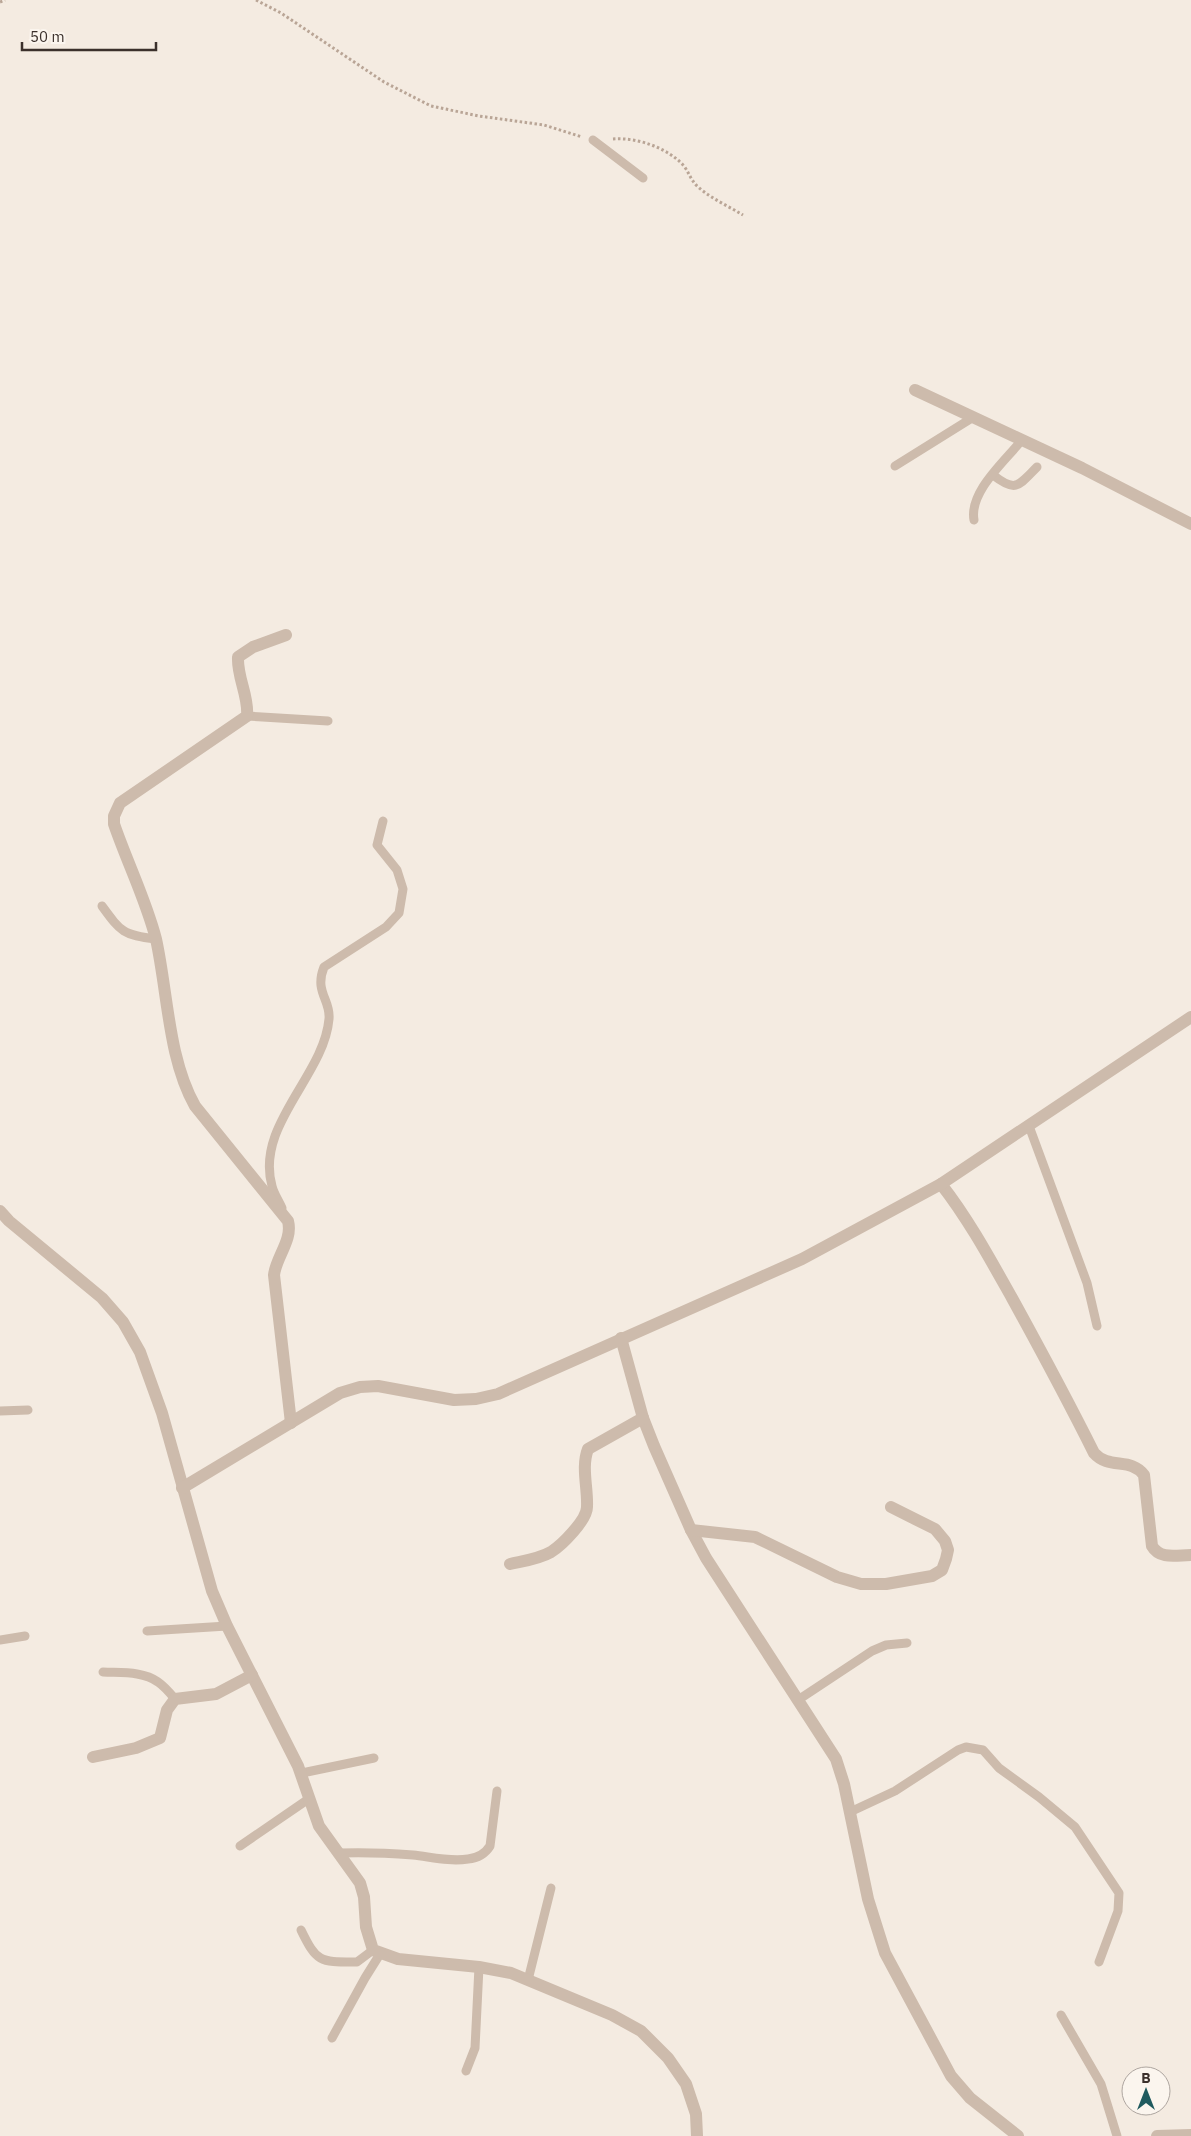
<svg xmlns="http://www.w3.org/2000/svg" width="1191" height="2136" font-family="'IBM Plex Sans',sans-serif">
	<rect width="100%" height="100%" fill="#f4ebe1"/>
	<g fill="none" stroke-linecap="round" stroke-linejoin="round">
		<g stroke="#b9a596" stroke-width="3" stroke-dasharray="2.5 2.5" stroke-linecap="butt">
			<polyline points="256,0 281,13 384,82 431,106 479,116 544,125 582,137"/>
			<polyline points="0,2 5,0"/>
			<path d="M 613,139 C 637,137 668,148 684,166 C 689,173 691,180 697,186 C 710,198 728,206 743,215"/>
		</g>
		<g stroke="#cdbbac" stroke-width="9">
			<polyline points="593,140 643,178"/>
			<polyline points="895,466 972,418"/>
			<path d="M 993,475 C 1016,493 1018,486 1037,467"/>
			<path d="M 974,520 C 969,492 1004,462 1021,441"/>
			<polyline points="247,716 328,721"/>
			<path d="M 102,906 C 121,932 123,935 156,939"/>
			<polyline points="1029,1126 1087,1283 1097,1326"/>
			<path d="M 282,1208 C 279,1201 274,1194 272,1186 C 255,1125 324,1076 329,1019 C 331,1000 314,992 324,967 L 386,927 L 399,913 L 403,889 L 397,870 L 377,845 L 383,821"/>
			<polyline points="0,1411 28,1410"/>
			<polyline points="147,1631 227,1626"/>
			<polyline points="0,1640 25,1636"/>
			<path d="M 103,1672 C 121,1673 143,1671 158,1682 C 164,1686 170,1693 175,1699"/>
			<polyline points="798,1700 872,1651 886,1645 907,1643"/>
			<polyline points="302,1773 374,1758"/>
			<polyline points="850,1812 895,1791 958,1750 966,1747 983,1750 999,1768 1039,1797 1075,1827 1119,1893 1118,1911 1099,1962"/>
			<polyline points="240,1846 310,1798"/>
			<path d="M 339,1853 C 364,1852 388,1853 413,1855 C 431,1857 450,1862 468,1859 C 478,1858 485,1854 490,1846 L 497,1791"/>
			<path d="M 301,1930 C 317,1963 320,1962 357,1962 L 373,1950"/>
			<polyline points="528,1980 551,1888"/>
			<polyline points="1061,2015 1101,2084 1117,2136"/>
			<polyline points="332,2038 365,1978 380,1954"/>
			<polyline points="466,2071 475,2048 479,1967"/>
		</g>
		<g stroke="#cdbbac" stroke-width="12">
			<polyline points="915,390 1082,468 1191,524"/>
			<path d="M 286,635 L 253,647 L 238,657 C 237,678 249,696 247,716 L 120,803 L 114,816 L 114,824 C 127,862 146,900 156,939 C 168,994 168,1058 195,1106 L 288,1221 C 293,1240 276,1257 274,1275 L 291,1423"/>
			<path d="M 941,1184 C 969,1220 990,1259 1012,1298 C 1040,1349 1068,1401 1094,1453 C 1109,1470 1131,1457 1144,1475 L 1152,1546 C 1160,1560 1177,1555 1191,1555"/>
			<polyline points="0,1211 9,1221 102,1298 123,1322 140,1352 162,1413 212,1591 227,1626 298,1766 319,1826 360,1883 364,1897 366,1927 373,1950 398,1959 479,1967 511,1973 612,2015 641,2031 668,2058 686,2084 696,2114 697,2136"/>
			<polyline points="621,1338 643,1418 654,1446 691,1530 706,1558 836,1759 844,1784 868,1899 885,1953 951,2076 970,2098 1018,2136"/>
			<polyline points="182,1488 340,1393 360,1387 378,1386 454,1400 476,1399 498,1394 802,1259 941,1184 1191,1017"/>
			<polyline points="691,1530 755,1537 837,1577 861,1584 886,1584 932,1576 942,1570 946,1559 948,1550 945,1541 935,1529 891,1507"/>
			<path d="M 510,1564 C 523,1561 539,1559 551,1552 C 562,1545 587,1520 587,1507 C 588,1488 581,1467 588,1449 L 643,1418"/>
			<polyline points="93,1757 136,1748 160,1738 167,1710 175,1699 216,1694 252,1675"/>
			<polyline points="1157,2136 1191,2135"/>
		</g>
	</g>
	<g transform="translate(1146 2091)"><circle r="24" fill="#fbf5ee" stroke="#aea6a0"/>
	<path d="M0-4L9 19L0 12L-9 19Z" fill="#1f5a5e"/>
	<text y="-8" font-size="14" font-weight="bold" text-anchor="middle" fill="#3b302b">B</text>
	</g>
	<path d="M22 42v8h134v-8" fill="none" stroke="#3b302b" stroke-width="2.5"/>
	<text x="30" y="42" font-size="15" fill="#3b302b" stroke="#fbf5ee" stroke-width="4" paint-order="stroke">50 m</text>
</svg>
